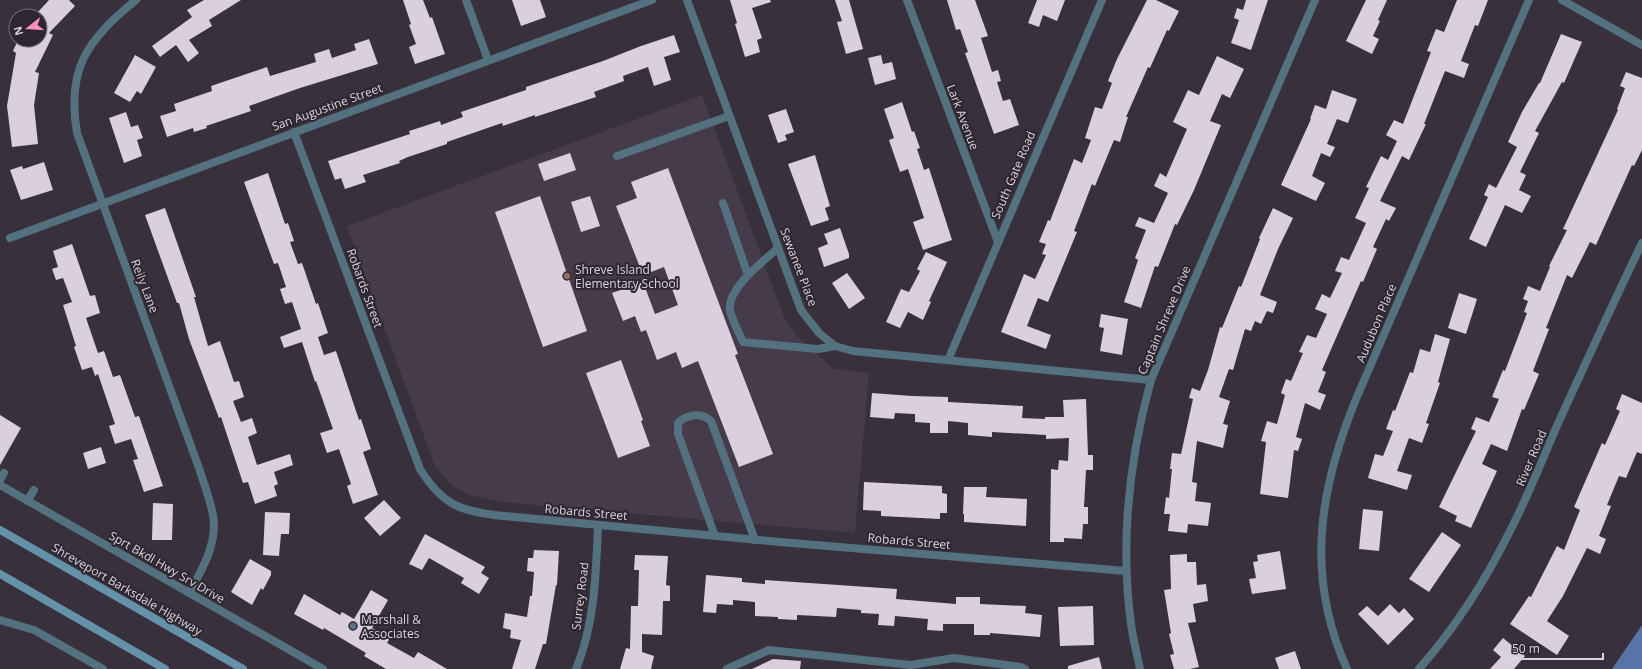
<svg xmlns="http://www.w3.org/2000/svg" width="1642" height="669" font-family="'Open Sans',sans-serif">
	<rect width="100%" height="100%" fill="#38303c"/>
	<polygon fill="#463b4b" points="702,95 784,317 798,337 834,369 869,373 855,533 503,502 473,496 455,488 443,476 434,464 347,226"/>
	<polygon fill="#5873a7" points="1642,625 1642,669 1612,669"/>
	<g fill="#d9cfde">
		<polygon points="49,0 69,0 75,6 49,33 53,35 35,72 39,73 34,105 38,144 12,147 7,106 16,53 13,51 18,40 40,40 40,14 38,12"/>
		<polygon points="204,0 241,0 209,20 212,26 189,40 199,53 188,62 176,45 160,57 152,46 192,17 187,10"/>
		<polygon points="403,0 423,0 430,18 432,17 445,54 415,64 409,47 416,44 409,25 411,24"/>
		<polygon points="512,0 540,0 546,17 521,26"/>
		<polygon points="730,0 770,0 771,2 752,8 762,38 757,40 760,52 745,57 735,24 737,23"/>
		<polygon points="835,0 849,0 863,49 846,54 837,22 842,21"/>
		<polygon points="947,0 975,0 988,36 981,38 992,72 998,70 1001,81 997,82 1003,101 1010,99 1019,125 994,134 965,53 968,52 960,29 956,30"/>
		<polygon points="1037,0 1065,0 1057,21 1043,15 1039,27 1028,23"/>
		<polygon points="1147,0 1156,0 1179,11 1169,31 1167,30 1150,68 1148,67 1126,117 1128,117 1120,142 1114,140 1095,186 1092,184 1074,231 1077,232 1048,302 1038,298 1027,326 1051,335 1046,349 1001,332 1024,274 1035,279 1046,255 1042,254 1046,244 1039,242 1048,220 1050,221 1074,159 1082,163 1091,140 1085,138 1095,107 1102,109 1112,83 1108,81 1117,59"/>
		<polygon points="1246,0 1268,0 1251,50 1231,43 1239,20 1234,18 1237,8 1243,10"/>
		<polygon points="1366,0 1387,0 1378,20 1380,21 1373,36 1379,39 1372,54 1346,41"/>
		<polygon points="1457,0 1488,0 1478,26 1475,25 1461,61 1469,64 1464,78 1445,71 1424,124 1426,124 1409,160 1402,156 1380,201 1396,208 1389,221 1386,219 1373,247 1377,249 1363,282 1361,281 1322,370 1326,372 1318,392 1326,395 1320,410 1305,403 1296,437 1302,439 1298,451 1294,450 1288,498 1260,494 1266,442 1261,441 1267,421 1277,424 1285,395 1281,393 1286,379 1291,381 1303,353 1299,352 1307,335 1316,338 1327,314 1315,309 1322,294 1330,298 1342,273 1335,271 1341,257 1349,260 1366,223 1355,218 1369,188 1366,187 1381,156 1388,160 1397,141 1386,135 1394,120 1403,124 1431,52 1427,51 1436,29 1444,32"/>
		<polygon points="1561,34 1582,42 1564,83 1562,82 1535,131 1539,133 1520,172 1526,175 1519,190 1531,196 1522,213 1505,205 1486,247 1469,239 1488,197 1484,195 1489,184 1496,188 1517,147 1508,142 1522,112 1539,83 1540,83"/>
		<polygon points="674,35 680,52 664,57 671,80 654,86 648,67 623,76 624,81 594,92 596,97 535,117 535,115 503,126 502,123 447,142 447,144 408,157 399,161 400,163 363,175 366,182 345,189 341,178 335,180 328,161 410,134 409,131 440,121 441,125 463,117 461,112 526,90 526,87 603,61 641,46"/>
		<polygon points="369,39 378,64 300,88 249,106 251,111 206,126 207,128 194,132 193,128 167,137 160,116 176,111 174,104 212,91 211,86 267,67 270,76 316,62 314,54 329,49 332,58 356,50 354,44"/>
		<polygon points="135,55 156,67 141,94 137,91 130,102 114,93"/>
		<polygon points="881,55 883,64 892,62 896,79 875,85 868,58"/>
		<polygon points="1217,56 1244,69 1230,98 1222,94 1210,121 1221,125 1194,190 1177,225 1175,224 1158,267 1155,266 1141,308 1124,302 1138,260 1135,258 1146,230 1135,226 1139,217 1154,223 1168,193 1154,186 1160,173 1166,177 1187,129 1173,122 1188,90 1199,95"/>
		<polygon points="1626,72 1642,78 1642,150 1634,166 1632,165 1596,245 1590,242 1572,278 1567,275 1546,328 1549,329 1533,371 1539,374 1524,410 1522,409 1507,451 1491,444 1482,464 1497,471 1471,528 1455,521 1457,516 1439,507 1476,431 1471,429 1476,417 1489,422 1499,399 1492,397 1503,370 1505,371 1527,313 1524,312 1528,301 1523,299 1528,286 1540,291 1550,267 1549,266 1567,230 1563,229 1618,110 1617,109 1625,88 1620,86"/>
		<polygon points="1332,90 1357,99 1348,123 1337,119 1327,144 1335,147 1330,157 1321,153 1312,176 1325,183 1316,201 1281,185 1311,119 1310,119 1315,105 1326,109"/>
		<polygon points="902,102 912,132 914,131 920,148 917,149 924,170 929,168 952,240 923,250 913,222 924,218 908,169 900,172 889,140 894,138 884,109"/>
		<polygon points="786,109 794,132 785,135 787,140 778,143 768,115"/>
		<polygon points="126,112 131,127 138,125 143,138 137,140 142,156 124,163 109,118"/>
		<polygon points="570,153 576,170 544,181 538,164"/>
		<polygon points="815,155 830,206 825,208 829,220 811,226 788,164"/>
		<polygon points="44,162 53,190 21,200 10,170 22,166 23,169"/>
		<polygon points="668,168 738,354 735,355 773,454 739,467 698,361 682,368 676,352 657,360 646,330 641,332 635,316 623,321 612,293 643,282 655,314 678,305 664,267 643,275 616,206 637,198 631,182"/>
		<polygon points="268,173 285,224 288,223 294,241 290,242 298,264 302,263 316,304 318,303 328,333 318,337 324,355 336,351 359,420 361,419 371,449 363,452 378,495 353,504 347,486 351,484 339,449 327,453 320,433 333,429 316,381 315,382 302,342 284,348 280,337 301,329 292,302 285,304 280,289 286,287 278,263 274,264 244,182"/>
		<polygon points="540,196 587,331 543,347 495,212"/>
		<polygon points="590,196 600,226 581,232 571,202"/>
		<polygon points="165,208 196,297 194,297 208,346 220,341 234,382 239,381 244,397 233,401 241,422 252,418 257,433 248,437 257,465 290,454 293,465 274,472 278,484 274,486 277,496 255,504 248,482 243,483 221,417 219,418 189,339 179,303 177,303 145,215"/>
		<polygon points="1273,208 1293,218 1278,249 1260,295 1277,302 1273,313 1267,311 1261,324 1255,321 1251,331 1245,329 1233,370 1229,369 1219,397 1230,401 1223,424 1228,425 1223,448 1197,441 1192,482 1197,483 1195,501 1211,503 1208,526 1188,524 1187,533 1168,531 1170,514 1164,514 1166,497 1169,498 1172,469 1170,469 1172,453 1181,454 1193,399 1189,398 1192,388 1200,391 1208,370 1220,327 1222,328 1239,286 1241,287 1260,239 1259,238"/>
		<polygon points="840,228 849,254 849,258 824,267 818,248 828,244 824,234"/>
		<polygon points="72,244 90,296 95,295 100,313 86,318 98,353 104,351 113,377 120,375 135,417 139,416 163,486 144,492 133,460 138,459 131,439 115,444 109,426 115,424 98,374 95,376 92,367 82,370 74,347 76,346 63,305 72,302 63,278 56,280 52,269 58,267 53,251"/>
		<polygon points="926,252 947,262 929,301 931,302 923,320 908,312 900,328 886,322 901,289 909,292 920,271 917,269"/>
		<polygon points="847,273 865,298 849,309 832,283"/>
		<polygon points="1459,293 1477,299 1466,334 1448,328"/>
		<polygon points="1101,314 1128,319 1122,355 1100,351 1104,328 1099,327"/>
		<polygon points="1435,334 1450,339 1438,382 1440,383 1426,423 1429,424 1422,443 1409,438 1397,471 1412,475 1407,490 1368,478 1375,454 1383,456 1393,431 1386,429 1393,410 1395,411 1410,372 1413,373 1420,349 1430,352"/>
		<polygon points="621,360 643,420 641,421 650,446 618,458 586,373"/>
		<polygon points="872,393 912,396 948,397 948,402 1023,406 1022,418 1045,419 1045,417 1064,417 1063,400 1086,399 1088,455 1093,455 1093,470 1086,470 1084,507 1088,507 1088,524 1083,524 1082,539 1064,538 1064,542 1050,542 1051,469 1058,470 1059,460 1068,461 1069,438 1046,439 1046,435 992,432 992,437 968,435 968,423 948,421 948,433 930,433 930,423 915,422 915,414 895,413 894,419 870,417"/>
		<polygon points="1622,394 1642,403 1642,454 1637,452 1626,478 1619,476 1607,505 1611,506 1599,536 1606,539 1600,554 1587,548 1563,596 1547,621 1569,636 1557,655 1510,624 1529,596 1531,597 1557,546 1564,550 1580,510 1574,507 1602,443 1605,445 1620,411 1616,409"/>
		<polygon points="0,415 21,428 0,465"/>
		<polygon points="101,447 106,463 88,469 83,453"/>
		<polygon points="864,482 942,486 942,493 947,494 947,513 940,513 940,519 881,516 881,511 863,510"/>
		<polygon points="964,487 987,487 986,497 1027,499 1026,526 964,522 964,514 963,514"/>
		<polygon points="384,500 401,518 380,536 364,518"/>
		<polygon points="153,503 173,504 172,540 152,540"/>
		<polygon points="1363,509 1383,511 1379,551 1359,549"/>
		<polygon points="265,512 290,513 289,534 281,534 279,556 263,555"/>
		<polygon points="1442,532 1461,545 1429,592 1409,579"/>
		<polygon points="425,534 485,567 481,573 489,578 479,594 461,583 464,578 429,558 422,570 409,564"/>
		<polygon points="534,550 559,551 557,585 556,585 546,644 543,644 535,669 512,669 521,640 510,638 511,630 503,628 505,613 527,617 530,596 532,596 534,572 527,571 528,558 533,558"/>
		<polygon points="1280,551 1286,589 1252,594 1249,579 1256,578 1253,562 1258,561 1257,555"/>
		<polygon points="1187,554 1187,562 1196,562 1197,585 1206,584 1208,601 1193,604 1196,622 1188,623 1199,667 1190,669 1174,669 1170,655 1174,654 1169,634 1171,633 1164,590 1171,589 1170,555"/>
		<polygon points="635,555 668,556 666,585 670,586 670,601 663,601 662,635 642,634 642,652 654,656 651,669 620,669 626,648 630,649 631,606 638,606 639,570 634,570"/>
		<polygon points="250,559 271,571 271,575 263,590 261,588 252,605 231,592"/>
		<polygon points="706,575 742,578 742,582 765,584 765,580 897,589 896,599 956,604 956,597 980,597 980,604 1026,606 1025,613 1042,615 1040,637 990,633 990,635 974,635 974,624 943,624 943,631 927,630 928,619 895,616 894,626 878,625 879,614 861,613 861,610 837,608 836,617 797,615 797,620 778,619 778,617 755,616 755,602 733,600 733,605 717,604 716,613 703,612"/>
		<polygon points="371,590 388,600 372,628 390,638 387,643 414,658 418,652 447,669 386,669 364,656 366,653 324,628 323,630 294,614 304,594 340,615 342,612 354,619"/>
		<polygon points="1390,604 1399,613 1404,608 1414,619 1388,645 1358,614 1367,606 1378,616"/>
		<polygon points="1093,606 1094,645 1060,646 1058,607"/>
		<polygon points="1503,638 1525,656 1514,669 1490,669 1501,657 1493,650"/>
		<polygon points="1295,651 1301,669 1279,669 1275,658"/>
		<polygon points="1099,657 1102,669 1068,669 1068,666"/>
		<polygon points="773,659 801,661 800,669 752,669"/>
	</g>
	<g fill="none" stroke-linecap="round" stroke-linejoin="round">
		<g stroke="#54717f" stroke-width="8">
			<polyline points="617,156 729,116"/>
			<polyline points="723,203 748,275"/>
			<path d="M 778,248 C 764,261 727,288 730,310 C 732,321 739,332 743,342 L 818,349 L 835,346"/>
			<polyline points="0,480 4,473"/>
			<polyline points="27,501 34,490"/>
			<path d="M 715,536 L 678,434 L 678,423 C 687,414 702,412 711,421 L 755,540"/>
			<polyline points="0,620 34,630 103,669"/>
			<polyline points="727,669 769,650 911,665 954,658 1021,667 1025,669"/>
		</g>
		<g stroke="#54717f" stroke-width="8">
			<path d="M 136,0 C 87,40 66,69 77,133 L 199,468 C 204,484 210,499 213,515 C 218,543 202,570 189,593"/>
			<polyline points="466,0 488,60"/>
			<polyline points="687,0 801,310 819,333 835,346 853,351 1151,380"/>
			<polyline points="907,0 998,242"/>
			<polyline points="1562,0 1642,45"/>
			<path d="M 294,132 L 420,469 C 443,506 462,512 504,516 L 780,542 L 1126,571"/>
			<polyline points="10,238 652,0"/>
			<polyline points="948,360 1102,0"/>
			<polyline points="0,485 323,669"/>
			<path d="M 576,669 C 595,624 596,573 598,525"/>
			<path d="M 1140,669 C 1137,654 1133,639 1131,624 C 1120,542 1129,460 1151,380 L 1315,0"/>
			<path d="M 1347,669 C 1305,576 1319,490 1356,399 L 1529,0"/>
			<path d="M 1419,669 C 1456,627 1487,578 1512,527 C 1530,492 1544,455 1560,419 C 1587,360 1614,301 1642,243"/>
		</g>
		<g stroke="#6492a8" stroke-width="8">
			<polyline points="0,530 243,669"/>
			<polyline points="0,574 165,669"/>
		</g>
	</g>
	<circle fill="#8d6e63" stroke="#2e2732" stroke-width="1.5" cx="567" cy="276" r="4"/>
	<circle fill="#5c6f8a" stroke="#2e2732" stroke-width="1.5" cx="353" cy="626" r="4"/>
	<g text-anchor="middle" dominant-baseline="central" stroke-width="4" stroke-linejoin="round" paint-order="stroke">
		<g font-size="12" fill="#dad5dd" stroke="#2e2732">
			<text transform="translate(327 107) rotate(-20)">San Augustine Street</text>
			<text transform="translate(963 117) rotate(69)">Lark Avenue</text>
			<text transform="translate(1013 175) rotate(-67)">South Gate Road</text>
			<text transform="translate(799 267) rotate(69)">Sewanee Place</text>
			<text transform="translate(145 286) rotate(69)">Reily Lane</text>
			<text transform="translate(365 288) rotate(70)">Robards Street</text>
			<text transform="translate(1164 320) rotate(-67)">Captain Shreve Drive</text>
			<text transform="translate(1376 323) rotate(-67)">Audubon Place</text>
			<text transform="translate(1531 458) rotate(-67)">River Road</text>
			<text transform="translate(586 512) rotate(5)">Robards Street</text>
			<text transform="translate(909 541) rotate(5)">Robards Street</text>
			<text transform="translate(167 567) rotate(30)">Sprt Bkdl Hwy Srv Drive</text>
			<text transform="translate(127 589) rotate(30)">Shreveport Barksdale Highway</text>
			<text transform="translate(580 596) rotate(-83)">Surrey Road</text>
		</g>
		<g font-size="12" fill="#dad5dd" stroke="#2e2732" text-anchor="start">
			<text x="575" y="269">Shreve Island<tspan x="575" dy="14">Elementary School</tspan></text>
			<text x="361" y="619">Marshall &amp;<tspan x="361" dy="14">Associates</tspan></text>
		</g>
	</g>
	<g transform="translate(28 28) rotate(253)"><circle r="19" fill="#2e2732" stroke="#736d76"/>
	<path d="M0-3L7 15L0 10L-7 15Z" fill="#fb8fc5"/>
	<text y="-6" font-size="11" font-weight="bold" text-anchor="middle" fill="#dad5dd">N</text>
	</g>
	<path d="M1506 653v6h97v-6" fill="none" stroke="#dad5dd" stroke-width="2"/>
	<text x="1512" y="653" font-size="12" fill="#dad5dd" stroke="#2e2732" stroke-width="3" paint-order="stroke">50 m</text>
</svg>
